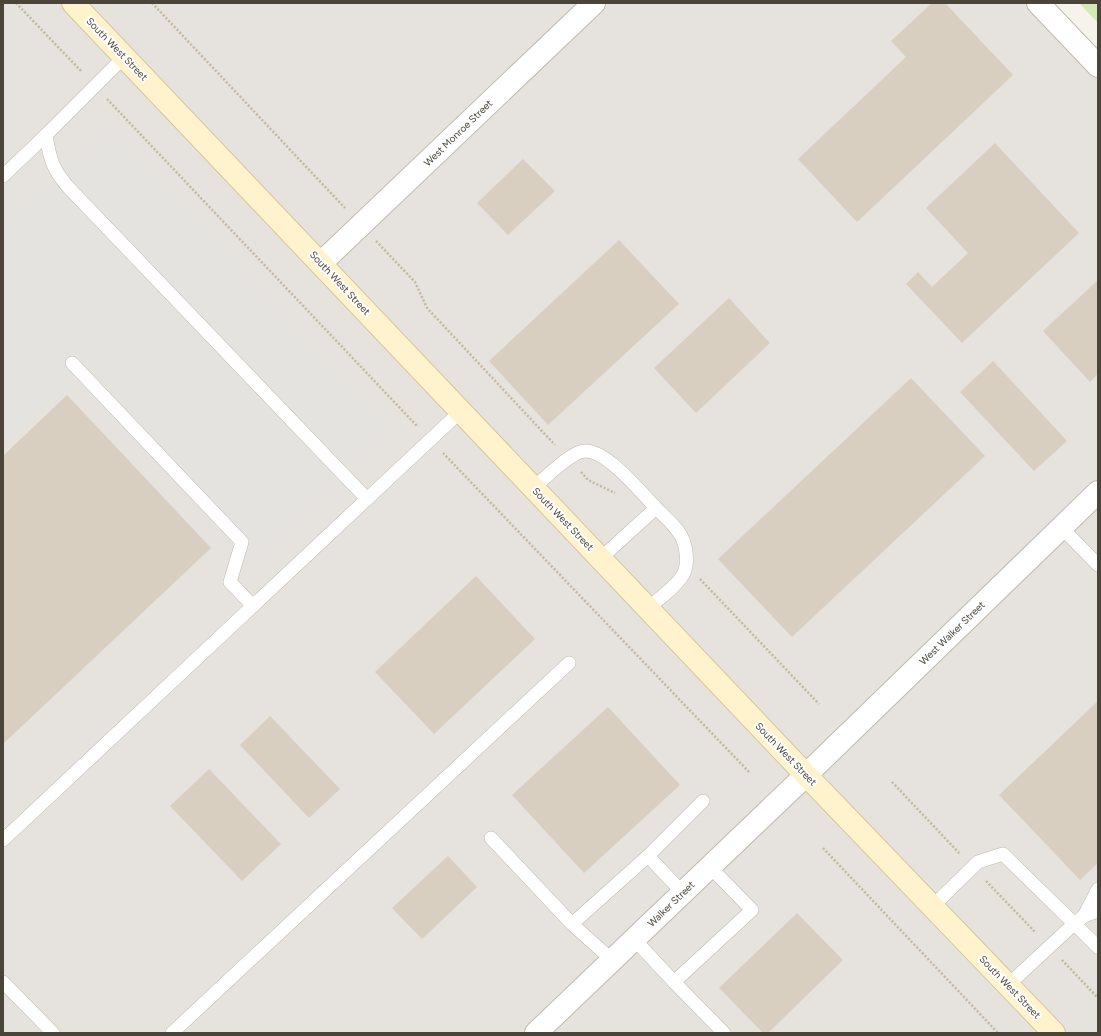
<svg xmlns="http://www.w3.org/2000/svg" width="1101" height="1036" font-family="Figtree,sans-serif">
	<rect width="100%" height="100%" fill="#f6f3ec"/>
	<polygon fill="#e6e2dd" points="3,3 1038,3 1098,66 1098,1033 3,1033"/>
	<polygon fill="#d2eab5" points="1079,3 1098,3 1098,23"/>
	<polygon fill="#e5e3e0" points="111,131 294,333 386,429 245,565 73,379 3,446 3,232"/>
	<g fill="#d8cfc1">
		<polygon points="932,3 945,3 1013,75 857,222 798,159 906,57 891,41"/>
		<polygon points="995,143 1079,233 962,343 906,284 918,272 932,287 968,253 926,208"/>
		<polygon points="523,159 555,191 508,235 477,203"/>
		<polygon points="619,240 679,304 548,425 489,361"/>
		<polygon points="1098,280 1098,374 1090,382 1043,331"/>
		<polygon points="729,298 770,343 696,413 654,368"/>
		<polygon points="993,361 1067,441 1034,471 960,392"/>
		<polygon points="911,378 985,456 792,637 718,559"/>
		<polygon points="67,395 211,548 3,744 3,456"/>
		<polygon points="476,576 535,639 434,734 375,672"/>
		<polygon points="1098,701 1098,863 1080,880 999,795"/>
		<polygon points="608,707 680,785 584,873 512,795"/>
		<polygon points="270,716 340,789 309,818 240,745"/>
		<polygon points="209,769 281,844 242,881 170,806"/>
		<polygon points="448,856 477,887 422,939 392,908"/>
		<polygon points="797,913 843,960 768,1033 763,1033 719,988"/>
	</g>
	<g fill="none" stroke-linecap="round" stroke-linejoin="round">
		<defs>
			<g id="service">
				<path d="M 124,57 L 46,135 C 50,160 53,170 69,188 L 367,499 L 461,411"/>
				<polyline points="3,176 46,135"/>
				<polyline points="72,363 242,542 230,582 253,606"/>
				<path d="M 534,487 C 548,476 563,459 580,452 C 602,443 642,494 656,508 L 601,558"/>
				<polyline points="1061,527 1098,565"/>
				<path d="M 648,608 C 659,599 672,590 681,578 C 690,566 687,543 678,531 C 672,523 664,516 656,508"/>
				<polyline points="491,838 572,924 648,856 703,801"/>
				<polyline points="3,840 367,499"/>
				<polyline points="648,856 683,893"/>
				<polyline points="933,906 978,862 1003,854 1098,947"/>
				<polyline points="1084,916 1098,889"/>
				<polyline points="572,924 612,960"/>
				<polyline points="634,939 674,982 752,910 710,867"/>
				<polyline points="3,982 53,1033"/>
				<polyline points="674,982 724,1033"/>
				<polyline points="1008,985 1075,923 1084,916 1098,911"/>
				<polyline points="172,1033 569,663"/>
			</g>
			<g id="minor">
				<polyline points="1038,3 1098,66"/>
				<polyline points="321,263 594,3"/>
				<polyline points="536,1033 806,775 1098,492"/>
			</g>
			<polyline id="secondary" points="73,3 806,775 1054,1033"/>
		</defs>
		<use href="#service" stroke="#c2bbae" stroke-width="14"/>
		<use href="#minor" stroke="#c2bbae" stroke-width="24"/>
		<use href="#secondary" stroke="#d6c79b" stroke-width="24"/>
		<g stroke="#c4b79f" stroke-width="2.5" stroke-dasharray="2 2" stroke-linecap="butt">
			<polyline points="16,3 82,72"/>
			<polyline points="152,3 345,208"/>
			<polyline points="107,99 418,427"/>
			<polyline points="376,241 415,282 427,308 555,445"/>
			<polyline points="443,453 750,773"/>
			<polyline points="581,472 588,480 615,493"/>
			<polyline points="700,579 819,704"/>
			<polyline points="892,782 960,854"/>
			<polyline points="823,848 998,1033"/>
			<polyline points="986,881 1036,933"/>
			<polyline points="1062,960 1098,998"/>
		</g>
		<use href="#service" stroke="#fff" stroke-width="13"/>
		<use href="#minor" stroke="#fff" stroke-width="22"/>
		<use href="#secondary" stroke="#fff3cd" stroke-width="22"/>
	</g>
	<g text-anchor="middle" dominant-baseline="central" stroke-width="4" stroke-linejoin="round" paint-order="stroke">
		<g font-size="10" fill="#4b4439" stroke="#fff">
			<text transform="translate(117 49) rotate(46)">South West Street</text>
			<text transform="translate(458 133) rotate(-44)">West Monroe Street</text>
			<text transform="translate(340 283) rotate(47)">South West Street</text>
			<text transform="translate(563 519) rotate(46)">South West Street</text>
			<text transform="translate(952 633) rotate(-44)">West Walker Street</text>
			<text transform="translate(786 754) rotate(46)">South West Street</text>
			<text transform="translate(671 904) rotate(-44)">Walker Street</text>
			<text transform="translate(1010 987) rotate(46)">South West Street</text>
		</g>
	</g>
	<rect width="1101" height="1036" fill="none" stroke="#4b4439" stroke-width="8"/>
</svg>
